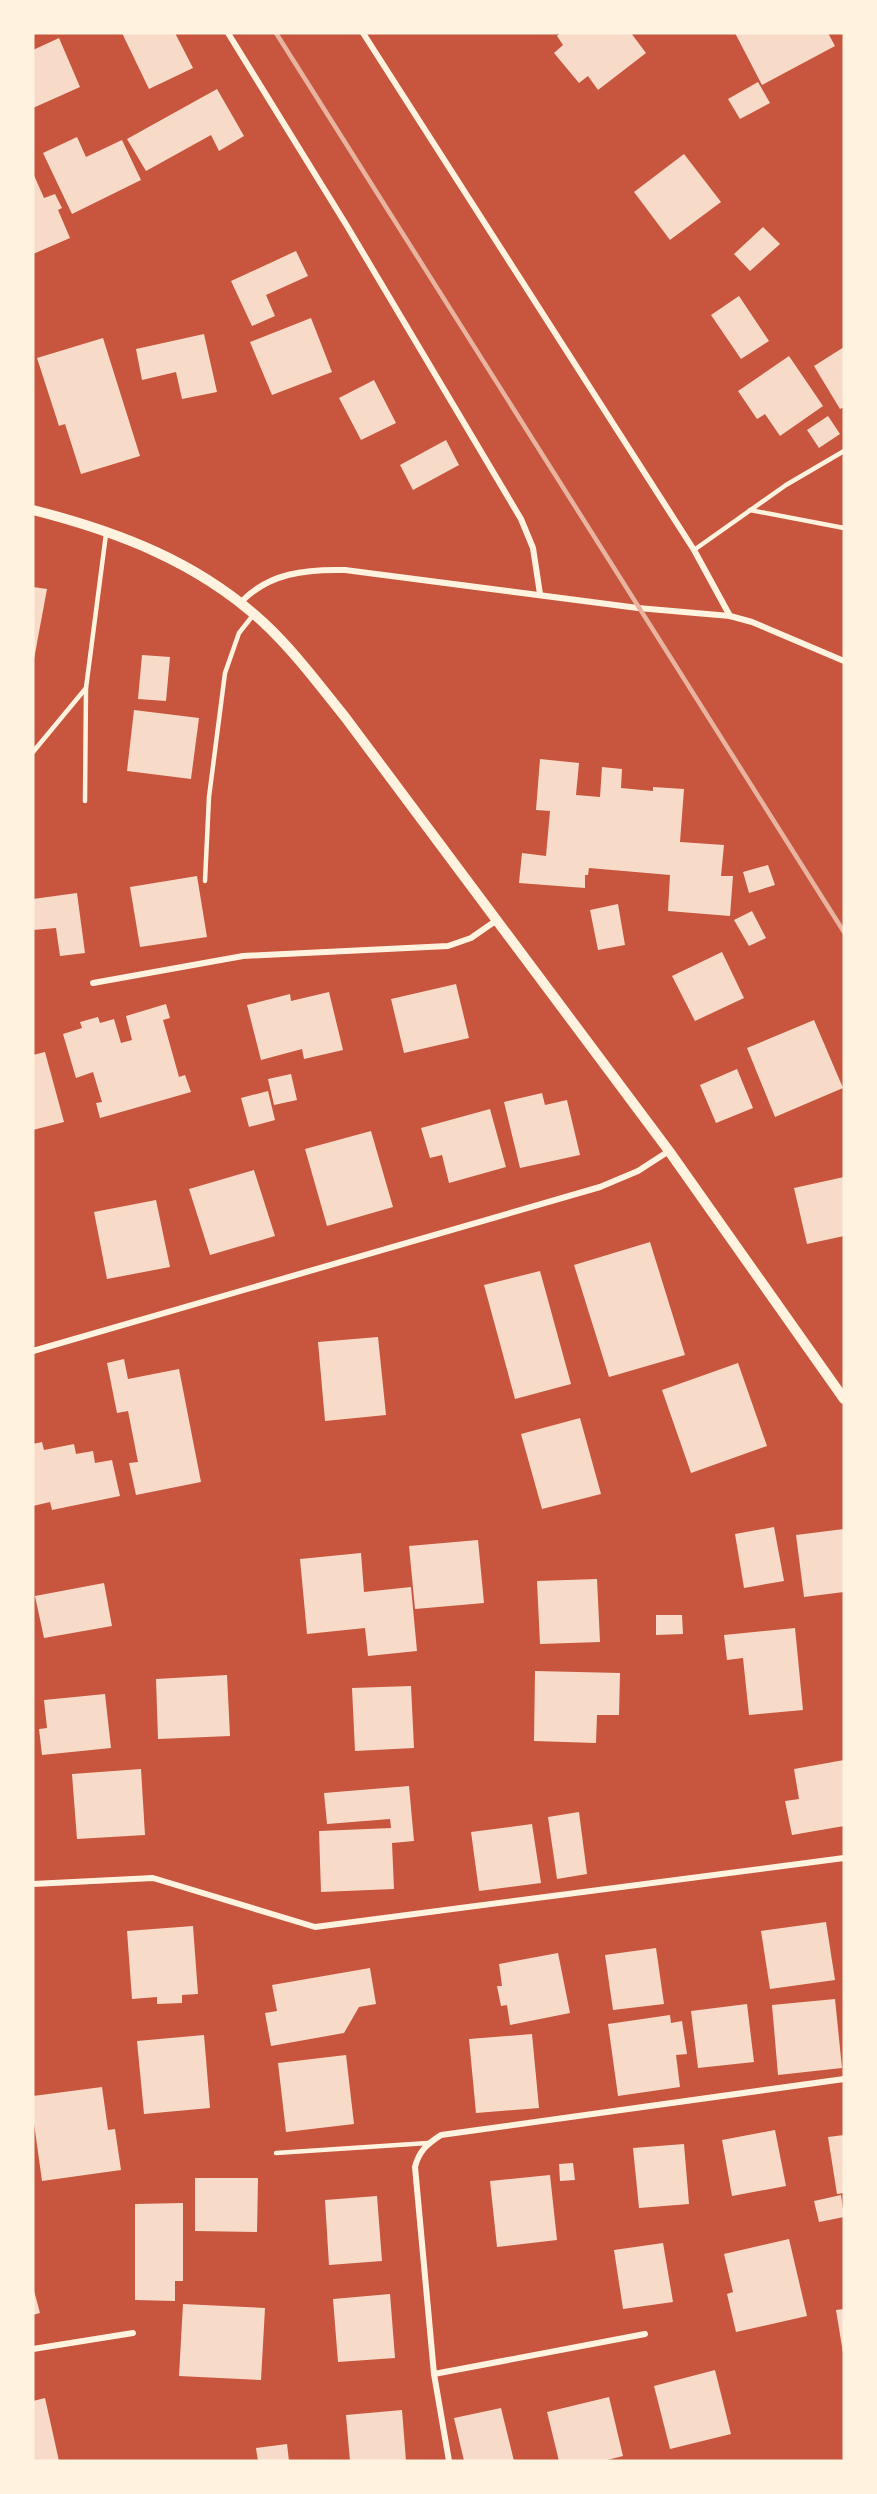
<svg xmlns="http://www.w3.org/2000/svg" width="877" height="2494" font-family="'Crimson Pro',serif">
	<rect width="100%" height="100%" fill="#c8553d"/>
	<g fill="#f7dbc8">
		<polygon points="122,33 175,33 193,68 149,89"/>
		<polygon points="560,33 631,33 646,53 598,90 588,76 579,83 554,53 563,45 557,36"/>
		<polygon points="735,33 828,33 835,46 762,85"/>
		<polygon points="59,38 80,87 33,108 33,50"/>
		<polygon points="758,82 770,103 740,119 728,99"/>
		<polygon points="217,89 244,136 219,151 211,135 146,171 127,139"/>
		<polygon points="77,137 86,157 122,140 141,180 72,214 43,153"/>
		<polygon points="684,154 721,202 670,240 634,192"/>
		<polygon points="33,173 44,198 55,194 62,208 58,210 70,238 33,254"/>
		<polygon points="763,227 780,244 750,271 734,254"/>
		<polygon points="296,251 308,276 266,295 275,316 252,326 231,281"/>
		<polygon points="739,296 769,341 741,359 711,315"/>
		<polygon points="311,318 332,372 272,395 250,342"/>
		<polygon points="204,334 217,392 182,399 176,372 142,380 136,349"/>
		<polygon points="103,338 140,456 81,474 65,424 59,426 37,358"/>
		<polygon points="844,347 844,407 840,409 814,366"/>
		<polygon points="789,356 823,406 780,436 765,414 757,419 738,391"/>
		<polygon points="374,380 396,423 361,440 339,398"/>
		<polygon points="828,416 840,434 819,448 807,430"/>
		<polygon points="446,440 459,465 413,490 400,465"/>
		<polygon points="33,587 47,589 34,659 33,659"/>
		<polygon points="142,655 170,657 166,701 138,699"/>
		<polygon points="134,710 199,718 191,779 127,771"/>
		<polygon points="540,759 579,763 576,795 600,797 602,767 622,769 621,788 653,791 653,787 684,789 680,842 724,845 721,876 733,876 730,916 668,911 670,875 589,868 588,875 585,875 585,888 519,883 522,853 546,856 550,811 536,810"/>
		<polygon points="768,865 775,885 749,893 743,872"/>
		<polygon points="197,876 207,937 140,947 130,887"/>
		<polygon points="77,893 85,953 60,956 56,928 33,930 33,899"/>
		<polygon points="618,904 625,945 598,950 590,910"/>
		<polygon points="752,911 766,938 749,946 734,920"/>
		<polygon points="722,952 744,998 695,1021 672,976"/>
		<polygon points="456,984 469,1038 404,1053 391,999"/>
		<polygon points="329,992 343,1050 304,1059 302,1049 261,1060 247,1005 290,994 291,1001"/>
		<polygon points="166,1004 170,1018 163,1020 179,1077 185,1075 191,1092 100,1118 96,1103 102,1102 93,1072 76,1078 63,1034 82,1028 80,1022 98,1017 100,1023 114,1019 121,1043 132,1040 126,1016"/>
		<polygon points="814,1020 843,1088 775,1117 747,1048"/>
		<polygon points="45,1052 64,1122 33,1130 33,1055"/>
		<polygon points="737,1069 753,1108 716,1123 700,1085"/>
		<polygon points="291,1074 297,1100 274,1105 268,1079"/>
		<polygon points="268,1091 275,1120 249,1127 241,1098"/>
		<polygon points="542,1093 545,1105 567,1100 580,1155 520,1168 504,1102"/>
		<polygon points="490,1109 506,1167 449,1183 442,1155 430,1158 421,1128"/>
		<polygon points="371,1131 393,1207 327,1226 305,1149"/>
		<polygon points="254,1170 275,1236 210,1255 189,1189"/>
		<polygon points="844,1177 844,1236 807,1244 794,1188"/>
		<polygon points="156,1200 170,1267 107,1279 94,1212"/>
		<polygon points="650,1242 685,1355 609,1377 574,1265"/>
		<polygon points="540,1271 571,1384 515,1399 484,1285"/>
		<polygon points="378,1337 386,1415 325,1421 318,1342"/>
		<polygon points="124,1359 128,1379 179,1369 201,1482 136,1495 129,1463 138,1462 128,1411 117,1413 107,1363"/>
		<polygon points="738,1363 767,1446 691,1473 662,1390"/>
		<polygon points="580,1418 601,1494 542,1509 521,1434"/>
		<polygon points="42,1442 44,1450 74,1444 76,1454 93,1451 95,1463 112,1460 120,1496 52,1510 50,1502 33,1506 33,1444"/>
		<polygon points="774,1527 784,1581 744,1588 735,1534"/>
		<polygon points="844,1529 844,1592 804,1597 796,1535"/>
		<polygon points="478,1540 484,1603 415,1609 409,1546"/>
		<polygon points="361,1553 364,1592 411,1587 417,1651 368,1656 365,1628 307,1634 300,1559"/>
		<polygon points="597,1579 600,1642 540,1644 537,1581"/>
		<polygon points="104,1583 112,1626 44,1638 35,1596"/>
		<polygon points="656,1615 682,1615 683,1634 656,1635"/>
		<polygon points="795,1628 803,1710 749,1715 743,1658 727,1660 724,1635"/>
		<polygon points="535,1671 620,1673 619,1715 597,1715 596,1743 534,1741"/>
		<polygon points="227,1675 230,1736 158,1739 156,1679"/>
		<polygon points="411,1686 414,1748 355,1751 352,1688"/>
		<polygon points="105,1694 111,1748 42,1755 39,1729 47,1728 44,1700"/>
		<polygon points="844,1760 844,1826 792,1835 785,1801 799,1799 794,1769"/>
		<polygon points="141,1769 145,1835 77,1839 72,1774"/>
		<polygon points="409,1786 414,1841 392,1843 394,1889 321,1892 319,1831 391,1828 390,1819 327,1824 324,1793"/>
		<polygon points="579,1812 587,1874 557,1879 548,1817"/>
		<polygon points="532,1824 541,1883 479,1891 471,1832"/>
		<polygon points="826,1922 835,1980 770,1989 761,1931"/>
		<polygon points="193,1926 198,1994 182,1995 182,2003 157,2004 157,1997 132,1999 127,1931"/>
		<polygon points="656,1948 664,2004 613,2010 605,1955"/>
		<polygon points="558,1953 570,2013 510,2025 507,2005 501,2006 497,1986 502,1986 499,1964"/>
		<polygon points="370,1968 376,2004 359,2007 344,2033 271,2046 265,2013 277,2011 272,1985"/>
		<polygon points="835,1999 842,2068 778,2075 772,2005"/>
		<polygon points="747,2004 754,2062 698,2068 691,2011"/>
		<polygon points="670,2015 671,2023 682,2021 687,2054 676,2055 680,2087 618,2096 608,2024"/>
		<polygon points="532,2034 539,2108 476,2113 469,2039"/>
		<polygon points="204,2035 210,2108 144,2114 137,2041"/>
		<polygon points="346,2055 354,2124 286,2132 278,2063"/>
		<polygon points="102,2087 108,2130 115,2129 121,2170 42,2181 33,2116 33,2096"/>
		<polygon points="775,2130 786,2186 732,2196 722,2140"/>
		<polygon points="844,2135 844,2193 837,2194 828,2137"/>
		<polygon points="684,2144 689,2204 639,2208 633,2148"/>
		<polygon points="573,2163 575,2180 560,2181 559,2164"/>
		<polygon points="550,2175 557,2240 497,2247 490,2181"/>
		<polygon points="195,2178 258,2178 257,2232 195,2231"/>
		<polygon points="841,2195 844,2217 819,2222 814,2201"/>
		<polygon points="377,2196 382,2261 329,2265 325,2200"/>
		<polygon points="183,2203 183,2281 175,2281 175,2301 135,2300 135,2204"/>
		<polygon points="789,2239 807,2316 736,2332 727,2294 733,2292 724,2254"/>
		<polygon points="663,2243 673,2302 623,2309 614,2250"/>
		<polygon points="33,2287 40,2313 33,2315"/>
		<polygon points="390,2294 395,2358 338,2362 333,2299"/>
		<polygon points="183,2304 265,2308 261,2380 179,2376"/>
		<polygon points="844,2309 844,2353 843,2353 836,2310"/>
		<polygon points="715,2370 731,2434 670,2449 654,2386"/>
		<polygon points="609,2397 623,2456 603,2461 559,2461 547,2412"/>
		<polygon points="45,2398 59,2461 33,2461 33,2401"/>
		<polygon points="501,2408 514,2461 464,2461 454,2418"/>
		<polygon points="402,2410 406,2461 350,2461 346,2415"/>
		<polygon points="287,2444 289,2461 258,2461 256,2448"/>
	</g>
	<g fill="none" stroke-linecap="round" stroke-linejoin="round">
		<g stroke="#fff3e0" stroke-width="4.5">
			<polyline points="750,510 844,528"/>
			<polyline points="694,550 786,485 844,451"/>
			<polyline points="33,752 86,688"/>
			<polyline points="85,801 86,688 106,534"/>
			<polyline points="205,881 209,797 225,673 239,633 254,614"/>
			<polyline points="276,2153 428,2143"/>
		</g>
		<g stroke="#fff3e0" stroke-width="6">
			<polyline points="228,33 347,226 521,519 533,548 540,594"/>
			<polyline points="363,33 694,550 730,616"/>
			<path d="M 241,602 C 269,573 306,569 345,570 L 638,608 L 730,616 L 752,622 L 844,661"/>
			<polyline points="93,983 243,956 448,946 471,938 497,920"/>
			<polyline points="33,1351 600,1187 638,1171 669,1151"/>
			<polyline points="33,1884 153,1878 315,1927 844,1858"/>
			<polyline points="33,2349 133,2333"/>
			<polyline points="434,2374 645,2334"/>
			<path d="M 449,2461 L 434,2374 L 415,2167 C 419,2151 427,2144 441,2135 L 844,2079"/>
		</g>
		<path stroke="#fff3e0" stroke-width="10" d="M 33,510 C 119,532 198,562 264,623 C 294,651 319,685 345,717 L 669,1151 L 844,1399"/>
		<polyline stroke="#e9b49f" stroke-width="4.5" points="276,33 844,932"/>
	</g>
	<rect width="877" height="2494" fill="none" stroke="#fff3e0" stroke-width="69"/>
</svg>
